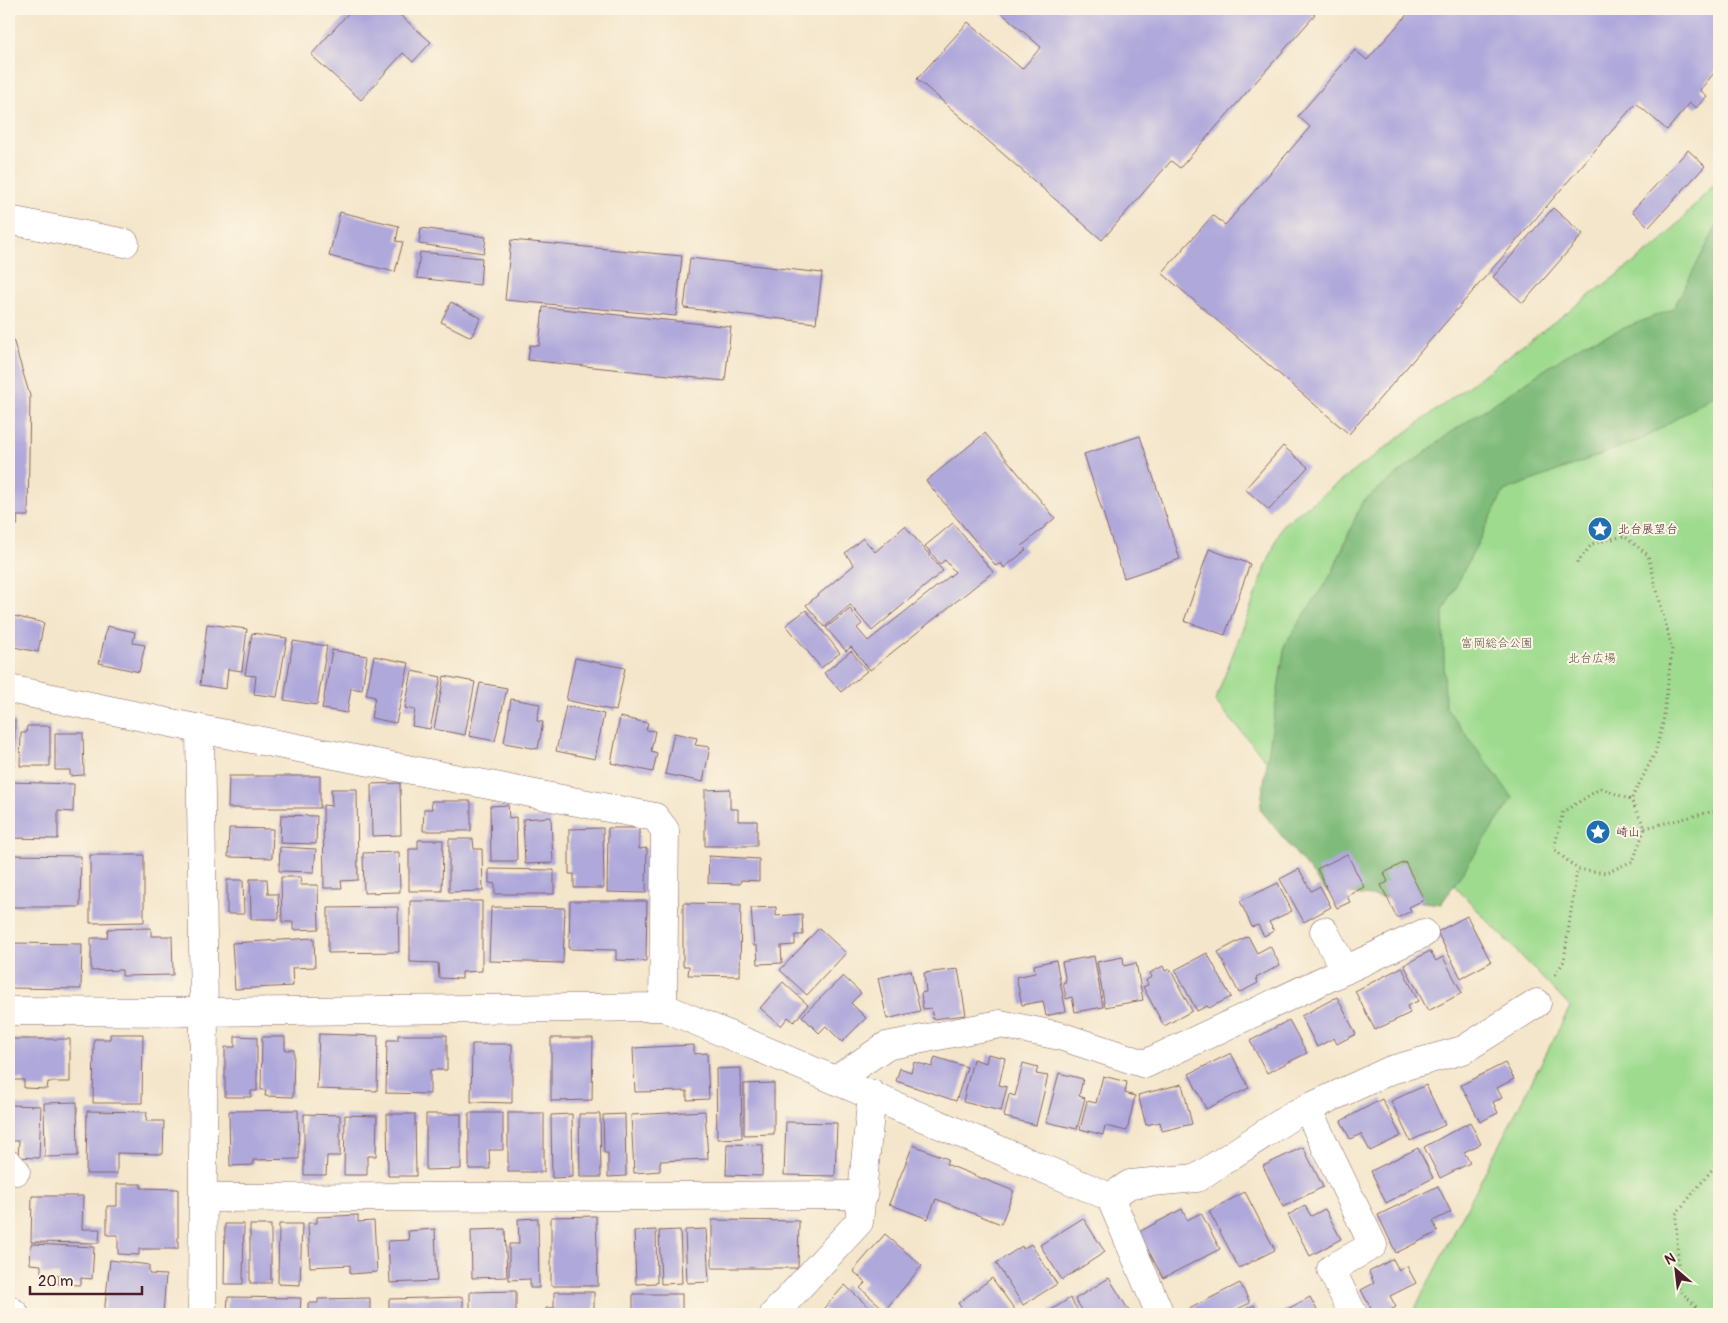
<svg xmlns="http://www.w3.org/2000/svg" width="1728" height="1323" font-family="Pangolin,'Klee One',sans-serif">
	<rect width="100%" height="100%" fill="#fcf5e5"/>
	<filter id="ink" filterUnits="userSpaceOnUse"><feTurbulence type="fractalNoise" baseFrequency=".02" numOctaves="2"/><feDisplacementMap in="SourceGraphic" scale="10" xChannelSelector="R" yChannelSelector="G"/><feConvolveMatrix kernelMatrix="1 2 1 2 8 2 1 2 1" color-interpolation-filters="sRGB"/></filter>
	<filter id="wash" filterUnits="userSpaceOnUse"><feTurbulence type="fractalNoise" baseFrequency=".0096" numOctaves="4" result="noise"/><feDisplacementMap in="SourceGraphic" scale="20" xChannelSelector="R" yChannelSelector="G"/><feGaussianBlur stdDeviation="1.12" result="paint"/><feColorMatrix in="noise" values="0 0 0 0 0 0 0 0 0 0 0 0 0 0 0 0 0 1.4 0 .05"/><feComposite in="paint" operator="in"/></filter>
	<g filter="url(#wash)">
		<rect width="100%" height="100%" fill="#f4e6cb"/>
		<polygon fill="#9fdb8f" stroke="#747d5d" points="1719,179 1719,1314 1412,1314 1570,1007 1426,856 1330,835 1215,701 1282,525 1660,243"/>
		<polygon fill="#7fbb7a" stroke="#646d52" points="1719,222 1719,392 1645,438 1504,491 1443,612 1445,706 1513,798 1441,904 1326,891 1260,809 1285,644 1332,573 1362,502 1450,433 1583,344 1673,309"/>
		<g id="blocks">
			<g fill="#afa8db">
				<polygon points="352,9 393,9 431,42 413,62 403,53 361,100 311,55"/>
				<polygon points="997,9 1307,9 1315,15 1180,168 1171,161 1102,240 917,79 968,22 1022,69 1041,47"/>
				<polygon points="1412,9 1719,9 1719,67 1700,90 1707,96 1696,108 1690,103 1667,130 1636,103 1349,434 1162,273 1213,215 1225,225 1310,127 1298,116 1355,50 1367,60"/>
				<polygon points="1688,150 1705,166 1649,227 1632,211"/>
				<polygon points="1553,208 1583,234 1523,303 1493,277"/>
				<polygon points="340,212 399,226 396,241 403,242 395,272 329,256"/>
				<polygon points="421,228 486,237 484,253 419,244"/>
				<polygon points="511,240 682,256 676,316 505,300"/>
				<polygon points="420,252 482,258 480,285 417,278"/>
				<polygon points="690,258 822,273 816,323 684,308"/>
				<polygon points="451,302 481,318 471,337 441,322"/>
				<polygon points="543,307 731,327 725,381 528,360 530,345 539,346"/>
				<polygon points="9,326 30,396 28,516 17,516 17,525 9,525"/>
				<polygon points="985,433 1055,518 1022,546 1026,550 1004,568 1001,563 996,566 926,481"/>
				<polygon points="1140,436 1180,559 1124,578 1084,454"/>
				<polygon points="1283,446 1308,467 1269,510 1245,489"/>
				<polygon points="953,523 993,572 870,670 851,647 846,651 826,628 850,609 862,624 857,628 868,641 955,572 945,560 940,564 925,546"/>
				<polygon points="905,526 943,571 872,631 850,605 825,627 806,605 854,565 845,553 863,538 875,552"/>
				<polygon points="1209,549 1250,564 1225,635 1184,621"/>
				<polygon points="806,610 840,653 821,668 786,625"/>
				<polygon points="9,615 44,623 38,652 9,646"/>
				<polygon points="207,624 247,629 242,671 228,669 226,689 200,685"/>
				<polygon points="107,626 135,632 133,643 145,645 139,672 99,663"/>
				<polygon points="252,633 287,638 277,697 254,694 256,676 245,675"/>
				<polygon points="293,641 327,646 317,705 284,700"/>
				<polygon points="332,650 367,656 362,690 351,688 347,713 322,709"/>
				<polygon points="851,651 867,671 841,692 824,673"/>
				<polygon points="374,656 409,663 396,723 371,718 375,697 366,695"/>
				<polygon points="575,658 625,668 616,711 566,700"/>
				<polygon points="412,671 441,677 430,729 412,726 415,710 405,708"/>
				<polygon points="444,676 475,682 465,735 434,729"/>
				<polygon points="480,683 507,688 495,741 469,736"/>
				<polygon points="511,699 540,704 537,721 543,722 538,749 504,743"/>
				<polygon points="566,706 604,714 595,759 556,751"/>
				<polygon points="620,717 648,723 646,730 655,731 651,751 657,753 653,772 611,763"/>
				<polygon points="9,720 15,720 14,767 9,767"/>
				<polygon points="27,726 50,726 50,766 20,766 21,733 26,733"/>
				<polygon points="55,733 83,733 84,775 70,776 70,770 55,770"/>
				<polygon points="674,733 697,738 695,745 710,747 703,782 665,774"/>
				<polygon points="229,776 320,776 320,808 228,808"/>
				<polygon points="9,782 74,784 73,812 58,811 58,839 9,838"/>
				<polygon points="400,783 401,835 372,836 371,784"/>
				<polygon points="331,789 357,789 358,880 341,881 342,888 324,888 323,805 332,806"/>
				<polygon points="730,789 730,809 738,809 738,821 757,821 757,846 705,846 705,790"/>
				<polygon points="431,801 471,801 471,831 423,831 424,809 432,809"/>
				<polygon points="508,805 509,818 516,817 517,861 491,861 490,806"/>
				<polygon points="281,815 317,816 316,844 280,843"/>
				<polygon points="551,817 553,863 525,864 523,819"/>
				<polygon points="229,828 273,829 272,858 228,857"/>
				<polygon points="603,828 604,888 574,888 574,874 569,874 569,829"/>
				<polygon points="608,828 639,828 639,849 647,848 646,893 607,892"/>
				<polygon points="449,839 473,839 474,849 482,849 483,891 449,892"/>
				<polygon points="418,840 443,840 442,891 409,891 409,849 418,849"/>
				<polygon points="280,847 316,849 314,872 279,871"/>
				<polygon points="399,852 400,892 364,893 363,853"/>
				<polygon points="1347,854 1364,887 1347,896 1350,902 1337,908 1317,869"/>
				<polygon points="9,855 81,856 80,907 9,907"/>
				<polygon points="90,855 144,855 144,922 90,923"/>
				<polygon points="709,856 759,859 759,881 741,880 740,884 708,883"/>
				<polygon points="1405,862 1424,900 1409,907 1411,911 1397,918 1381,885 1388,882 1384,873"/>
				<polygon points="489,869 554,870 554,894 495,894 495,884 489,883"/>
				<polygon points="1299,869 1311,891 1320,886 1331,907 1304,922 1280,879"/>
				<polygon points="281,877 301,877 300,885 318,885 319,929 293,930 293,922 282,922"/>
				<polygon points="250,879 267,879 268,894 278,894 279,919 251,919"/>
				<polygon points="227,880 243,880 244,914 227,914"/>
				<polygon points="1278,883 1292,911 1269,922 1274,931 1264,936 1258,925 1252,927 1240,901"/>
				<polygon points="410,901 482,901 482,971 462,972 462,979 439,978 438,963 410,962"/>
				<polygon points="570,901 647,901 646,961 616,960 616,950 569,949"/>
				<polygon points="683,903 741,904 740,976 688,975 689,966 683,966"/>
				<polygon points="398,907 399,952 328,953 328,908"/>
				<polygon points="491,907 565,908 563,963 489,961"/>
				<polygon points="776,907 776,916 802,914 803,935 795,935 795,945 781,946 782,963 758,964 757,946 754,946 751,908"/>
				<polygon points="1467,916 1491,962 1461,978 1437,932"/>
				<polygon points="151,928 151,936 172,936 173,975 122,976 122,970 91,971 91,938 107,938 108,929"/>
				<polygon points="819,928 846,953 807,995 780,970"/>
				<polygon points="1248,936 1257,953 1270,946 1280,965 1256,978 1258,983 1239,993 1218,952"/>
				<polygon points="314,938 315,967 292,968 293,986 235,989 232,943"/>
				<polygon points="9,943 82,944 81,989 9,988"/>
				<polygon points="1430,951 1436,961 1443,957 1462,993 1428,1011 1404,965"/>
				<polygon points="1207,953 1231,997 1209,1008 1207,1006 1197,1011 1175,970"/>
				<polygon points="1094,956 1103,1007 1075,1012 1072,997 1066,999 1063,982 1066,982 1062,962"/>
				<polygon points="1123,957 1124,966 1136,963 1143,1000 1105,1007 1097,962"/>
				<polygon points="1056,960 1066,1011 1046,1016 1043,1001 1022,1005 1016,977 1035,973 1034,965"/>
				<polygon points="1163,966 1165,971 1170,969 1192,1011 1164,1026 1143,987 1148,985 1146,980 1152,977 1150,973"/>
				<polygon points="1402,967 1418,1001 1407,1006 1410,1013 1375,1030 1355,991"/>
				<polygon points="958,969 966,1015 933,1019 931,1008 923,1009 921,993 926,992 924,973"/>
				<polygon points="911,970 920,1011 887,1019 878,978"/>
				<polygon points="843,976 861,993 851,1003 866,1018 842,1042 826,1026 819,1033 802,1016"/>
				<polygon points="783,982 808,1005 794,1022 788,1017 781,1026 760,1008"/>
				<polygon points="1337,997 1356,1034 1337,1044 1334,1038 1317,1047 1301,1016"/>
				<polygon points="1289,1020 1307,1053 1267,1073 1250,1041"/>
				<polygon points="110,1034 143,1034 142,1103 93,1103 94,1039 110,1039"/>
				<polygon points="319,1034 378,1036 377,1091 317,1089"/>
				<polygon points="398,1035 447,1035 447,1070 430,1070 430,1094 386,1093 387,1040 398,1040"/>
				<polygon points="235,1036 257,1037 257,1091 251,1091 251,1097 225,1097 225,1047 235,1047"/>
				<polygon points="262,1037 285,1037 285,1050 294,1050 293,1097 265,1096 266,1090 261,1090"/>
				<polygon points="551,1038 593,1038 592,1100 551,1101"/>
				<polygon points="9,1039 70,1039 70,1082 48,1082 47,1089 24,1088 24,1080 9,1080"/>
				<polygon points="472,1044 512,1044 512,1103 471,1102"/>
				<polygon points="694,1045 694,1054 707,1053 709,1099 687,1100 687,1091 635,1092 633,1048"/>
				<polygon points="1231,1053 1249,1088 1206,1109 1189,1074"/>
				<polygon points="988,1054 1005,1058 999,1085 1007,1087 1001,1111 963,1102 973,1059 986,1063"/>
				<polygon points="935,1057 967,1067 956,1101 896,1081 900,1068 911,1072 914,1062 932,1067"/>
				<polygon points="1023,1063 1038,1067 1036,1074 1048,1076 1036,1125 1004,1117 1009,1094 1015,1096"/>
				<polygon points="1505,1063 1514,1079 1497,1088 1502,1098 1493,1102 1498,1113 1480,1122 1461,1085"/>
				<polygon points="741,1068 742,1138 717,1139 716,1069"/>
				<polygon points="1059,1073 1083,1079 1079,1096 1085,1098 1077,1129 1046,1122"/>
				<polygon points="1103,1076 1127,1082 1125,1093 1135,1096 1127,1131 1105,1126 1103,1135 1080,1129 1087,1101 1096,1103"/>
				<polygon points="774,1083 774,1134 744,1135 744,1084"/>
				<polygon points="1182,1084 1192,1124 1162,1131 1160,1122 1146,1125 1138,1095"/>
				<polygon points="1426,1085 1445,1125 1410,1141 1391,1101"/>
				<polygon points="1382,1099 1401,1136 1370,1151 1361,1134 1350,1139 1341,1121"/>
				<polygon points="77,1102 78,1156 45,1157 44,1103"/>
				<polygon points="9,1105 41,1106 39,1158 18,1157 19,1141 9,1141"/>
				<polygon points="298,1110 299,1159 253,1160 253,1165 230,1166 229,1111"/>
				<polygon points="87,1111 147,1112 146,1121 164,1121 163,1154 117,1153 117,1174 86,1174"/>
				<polygon points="705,1111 708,1159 660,1161 660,1171 634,1173 631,1115"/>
				<polygon points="469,1113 503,1113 503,1150 489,1150 490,1169 469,1169"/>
				<rect x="508" y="1113" width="36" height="59"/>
				<polygon points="304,1114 340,1115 340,1156 327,1156 326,1175 304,1175"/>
				<polygon points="387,1114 415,1114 416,1176 388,1176"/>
				<polygon points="426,1114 461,1114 461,1169 426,1170"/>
				<polygon points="572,1114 573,1177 552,1178 551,1115"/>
				<polygon points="579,1114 600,1114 601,1177 580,1177"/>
				<polygon points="625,1114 626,1176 608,1177 608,1153 604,1153 603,1115"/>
				<polygon points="345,1115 377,1116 376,1156 367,1156 367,1175 344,1175"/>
				<polygon points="786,1122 837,1123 835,1176 784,1175"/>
				<polygon points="1470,1122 1481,1144 1464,1152 1470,1163 1440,1178 1424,1147"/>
				<polygon points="727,1144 763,1145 762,1176 726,1175"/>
				<polygon points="913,1145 948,1159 946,1164 1014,1191 1001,1224 936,1199 928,1219 889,1204"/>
				<polygon points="1303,1147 1323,1187 1283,1207 1263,1166"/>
				<polygon points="1418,1148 1433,1178 1386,1203 1371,1171"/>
				<polygon points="117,1184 141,1184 141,1188 178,1189 178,1249 139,1249 139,1255 118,1254 118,1235 107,1235 107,1206 117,1206"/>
				<polygon points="1438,1186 1451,1212 1433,1221 1438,1232 1396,1253 1378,1215"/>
				<polygon points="1245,1192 1275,1250 1239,1268 1209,1211"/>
				<polygon points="32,1196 83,1196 82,1229 100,1229 99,1243 31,1242"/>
				<polygon points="1305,1206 1311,1216 1325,1209 1341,1239 1310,1256 1288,1215"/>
				<polygon points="1182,1209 1187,1220 1201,1213 1220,1249 1163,1278 1139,1232"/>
				<polygon points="358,1215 358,1222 374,1221 377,1272 350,1274 350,1265 310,1267 308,1223 317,1223 317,1217"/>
				<polygon points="596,1216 598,1286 551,1286 551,1217"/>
				<polygon points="538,1218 539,1288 530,1288 530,1279 509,1280 509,1244 519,1244 518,1219"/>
				<polygon points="1083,1218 1105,1252 1062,1280 1040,1245"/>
				<polygon points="712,1220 799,1221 798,1268 712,1268"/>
				<polygon points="225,1224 244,1224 243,1284 224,1284"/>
				<polygon points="279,1224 302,1224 300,1285 278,1284"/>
				<rect x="250" y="1225" width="21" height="58"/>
				<polygon points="435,1229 437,1281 390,1283 388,1241 409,1240 408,1231"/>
				<polygon points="505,1229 507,1277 472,1278 471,1230"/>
				<polygon points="706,1229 709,1282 687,1283 685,1230"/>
				<polygon points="656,1230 657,1283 636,1284 634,1231"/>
				<polygon points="680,1230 682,1283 661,1284 659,1231"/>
				<polygon points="885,1234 922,1266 885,1310 860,1288 866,1282 853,1271"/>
				<polygon points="31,1244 94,1247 92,1279 81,1278 81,1285 58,1284 59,1275 41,1274 41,1265 30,1264"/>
				<polygon points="1031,1244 1057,1284 1023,1305 996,1263 1022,1246 1023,1249"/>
				<polygon points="1393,1259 1399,1270 1407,1266 1416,1283 1390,1296 1396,1307 1383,1314 1374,1314 1361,1290 1374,1283 1369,1272"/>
				<polygon points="110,1260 149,1265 149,1274 166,1275 163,1314 104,1314"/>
				<polygon points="992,1278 1018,1314 954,1314 962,1309 958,1303"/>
				<polygon points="1109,1278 1131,1314 1085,1314 1075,1299"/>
				<polygon points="1240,1283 1250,1303 1227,1314 1192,1314 1189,1309"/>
				<polygon points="845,1285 876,1314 830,1314 824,1308"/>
				<polygon points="516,1291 516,1314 470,1314 470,1292"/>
				<polygon points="554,1292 594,1292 594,1311 605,1311 605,1314 546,1314 546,1308 554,1308"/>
				<rect x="633" y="1294" width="49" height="20"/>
				<polygon points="228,1297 301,1298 300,1314 227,1314"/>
				<polygon points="463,1297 463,1314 389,1314 389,1299"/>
				<polygon points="1310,1297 1319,1314 1278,1314"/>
				<polygon points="370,1298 370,1314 308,1314 308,1303 318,1303 318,1299"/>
				<polygon points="1070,1298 1080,1314 1045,1314"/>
				<polygon points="1254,1305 1259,1314 1237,1314"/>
			</g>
		</g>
	</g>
	<g filter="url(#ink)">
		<use href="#blocks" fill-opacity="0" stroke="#866563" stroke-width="1"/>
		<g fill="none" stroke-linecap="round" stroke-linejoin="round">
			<defs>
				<g id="minor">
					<polyline points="9,220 125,243"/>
					<polyline points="9,689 200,729 655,817 665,830 663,1007"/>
					<polyline points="200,729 204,1012 202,1314"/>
					<polyline points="1324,931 1345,970"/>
					<polyline points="9,1011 204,1012 663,1007 1110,1197 1160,1314"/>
					<polyline points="837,1079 886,1046 1000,1024 1060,1036 1145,1064 1424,933"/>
					<polyline points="1307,1108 1373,1245 1331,1269 1353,1314"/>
					<polyline points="9,1164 16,1171"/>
					<polyline points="1110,1197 1130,1184 1197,1178 1293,1115 1391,1070 1463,1050 1537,1003"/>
					<polyline points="203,1198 864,1195"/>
					<polyline points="9,1309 15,1314"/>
					<polyline points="774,1314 859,1222 872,1094"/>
				</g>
			</defs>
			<use href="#minor" stroke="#866563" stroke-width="29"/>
			<g stroke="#866563" stroke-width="3" stroke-dasharray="1 4" stroke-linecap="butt">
				<polyline points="1577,563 1592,544 1624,536 1648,555 1672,649 1663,723 1655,753 1631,800"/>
				<polygon points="1601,788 1631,800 1645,828 1633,861 1606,873 1577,869 1554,849 1563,812"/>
				<polyline points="1645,828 1719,810"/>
				<polyline points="1719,909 1717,913 1719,917"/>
				<polyline points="1555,975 1564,961 1577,869"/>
				<polyline points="1703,1314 1679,1289 1676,1214 1719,1161"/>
			</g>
			<use href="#minor" stroke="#fff" stroke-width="28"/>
		</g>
	</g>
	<defs>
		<symbol id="sight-disc" viewBox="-11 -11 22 22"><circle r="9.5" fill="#1f6fb2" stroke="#fcf5e5"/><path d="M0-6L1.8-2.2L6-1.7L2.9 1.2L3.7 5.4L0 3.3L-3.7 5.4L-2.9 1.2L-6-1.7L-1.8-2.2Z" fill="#fff"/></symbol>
	</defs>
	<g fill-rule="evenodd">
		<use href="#sight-disc" x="1586" y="515" width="28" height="28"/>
		<use href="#sight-disc" x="1584" y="818" width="28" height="28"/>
	</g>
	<g text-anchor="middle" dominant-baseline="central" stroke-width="4" stroke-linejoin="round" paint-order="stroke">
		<g font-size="12" fill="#4a1f2b" stroke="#fcf5e5" text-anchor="start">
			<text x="1618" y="529">北台展望台</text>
			<text x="1616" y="832">崎山</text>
		</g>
		<g font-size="12" fill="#5f4e44" stroke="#fcf5e5">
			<text x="1497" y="643">富岡総合公園</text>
			<text x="1592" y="658">北台広場</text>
		</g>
	</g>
	<rect width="1728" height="1323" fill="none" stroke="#fcf5e5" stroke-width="30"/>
	<g transform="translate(1676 1270) rotate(332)" stroke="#fcf5e5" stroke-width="4" paint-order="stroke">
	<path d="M0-4L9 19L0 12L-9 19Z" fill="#4a1f2b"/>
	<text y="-8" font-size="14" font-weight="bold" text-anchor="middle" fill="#4a1f2b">N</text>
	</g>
	<path d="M30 1286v8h112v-8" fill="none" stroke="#4a1f2b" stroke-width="2.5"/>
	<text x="38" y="1286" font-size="15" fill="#4a1f2b" stroke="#fcf5e5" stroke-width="4" paint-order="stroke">20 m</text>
</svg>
